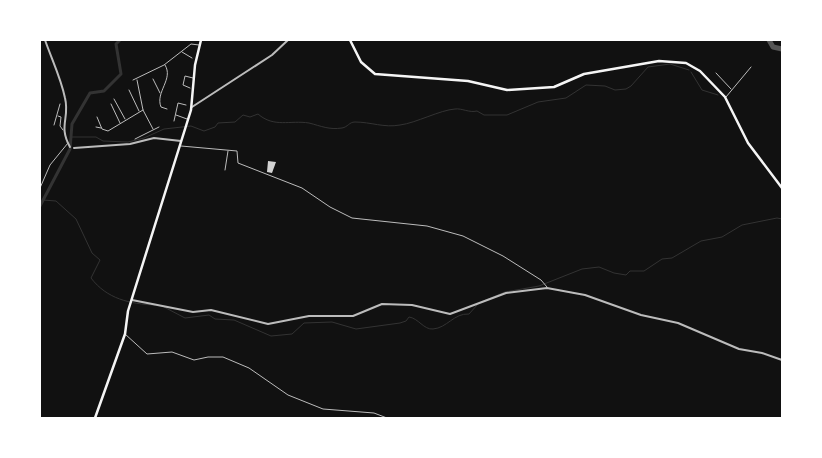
<svg xmlns="http://www.w3.org/2000/svg" width="822" height="458" font-family="Lora,serif">
	<rect width="100%" height="100%" fill="#111"/>
	<g fill="none" stroke-linecap="round" stroke-linejoin="round">
		<g stroke="#333" stroke-width="1">
			<polyline points="691,72 702,90 718,95"/>
			<path d="M 71,137 L 96,137 L 103,141 L 128,142 L 144,138 L 164,129 L 191,126 L 204,131 L 215,127 L 218,123 L 235,122 L 243,115 L 250,117 L 258,114 C 274,128 290,120 309,123 C 321,126 329,130 342,128 C 348,127 349,122 355,122 C 371,122 384,128 400,125 C 416,123 440,110 455,109 C 462,108 469,113 477,111 L 484,115 L 507,115 L 538,102 L 566,98 L 586,85 L 605,86 L 615,90 L 626,89 L 631,86 L 648,67 L 670,64 L 689,70"/>
			<path d="M 43,200 L 56,201 L 76,219 L 92,253 L 100,260 L 91,278 C 107,299 130,304 155,305"/>
			<polyline points="481,302 505,292 539,286 582,269 599,267 614,273 626,275 630,271 644,271 662,259 672,258 701,241 722,237 742,225 777,218 782,219"/>
			<path d="M 164,307 L 185,318 L 209,315 L 215,319 L 234,320 L 271,336 L 292,334 L 304,323 L 332,322 L 356,329 L 400,323 L 406,321 L 409,317 C 418,318 424,330 433,329 C 447,328 454,313 469,314 L 478,304"/>
		</g>
		<polyline stroke="#333" stroke-width="3" points="40,206 70,149 72,124 90,93 104,91 121,74 116,44 120,40"/>
		<polyline stroke="#565656" stroke-width="5" points="769,40 773,47 782,49"/>
	</g>
	<polygon fill="#d3d3d3" points="268,161 276,162 272,173 267,172"/>
	<g fill="none" stroke-linecap="round" stroke-linejoin="round">
		<g stroke="#bcbcbc" stroke-width="1">
			<polyline points="182,52 192,58"/>
			<path d="M 165,65 C 174,79 155,92 161,107 L 167,109"/>
			<polyline points="716,73 731,89"/>
			<polyline points="153,79 160,93"/>
			<polyline points="133,80 164,65 191,44 199,45"/>
			<polyline points="137,80 143,110 153,129"/>
			<polyline points="190,88 183,85 185,76 193,78"/>
			<polyline points="129,90 139,111"/>
			<polyline points="726,97 751,67"/>
			<polyline points="114,99 125,119"/>
			<polyline points="111,104 120,123"/>
			<polyline points="176,115 187,119"/>
			<polyline points="58,116 61,117 60,126 63,130"/>
			<polyline points="97,117 102,129 108,131 143,110"/>
			<polyline points="174,121 178,103 186,105"/>
			<polyline points="54,125 60,104"/>
			<polyline points="96,127 101,128"/>
			<polyline points="135,139 159,127"/>
			<polyline points="181,146 237,151 238,163 302,188 330,207 352,218 427,226 463,236 503,256 541,280 547,287"/>
			<polyline points="225,170 228,151"/>
			<polyline points="40,188 50,165 68,143"/>
			<polyline points="125,334 147,354 172,352 194,360 208,357 223,357 249,368 288,395 323,409 374,413 387,418"/>
		</g>
		<g stroke="#bcbcbc" stroke-width="2">
			<path d="M 45,40 C 52,60 61,78 65,98 C 70,118 58,126 70,147"/>
			<polyline points="192,107 272,55 288,40"/>
			<polyline points="74,148 130,144 154,138 181,141"/>
			<polyline points="132,300 193,312 211,310 268,324 309,316 353,316 382,304 412,305 450,314 506,293 547,288 585,295 641,315 678,323 739,349 762,353 782,360"/>
		</g>
		<g stroke="#f5f5f5" stroke-width="2.5">
			<polyline points="350,40 361,62 375,74 468,81 507,90 554,87 584,74 659,61 686,63 700,71 725,97 748,143 782,188"/>
			<polyline points="95,418 125,334 128,311 191,110 195,65 201,40"/>
		</g>
	</g>
	<rect width="822" height="458" fill="none" stroke="#ffffff" stroke-width="82"/>
</svg>
